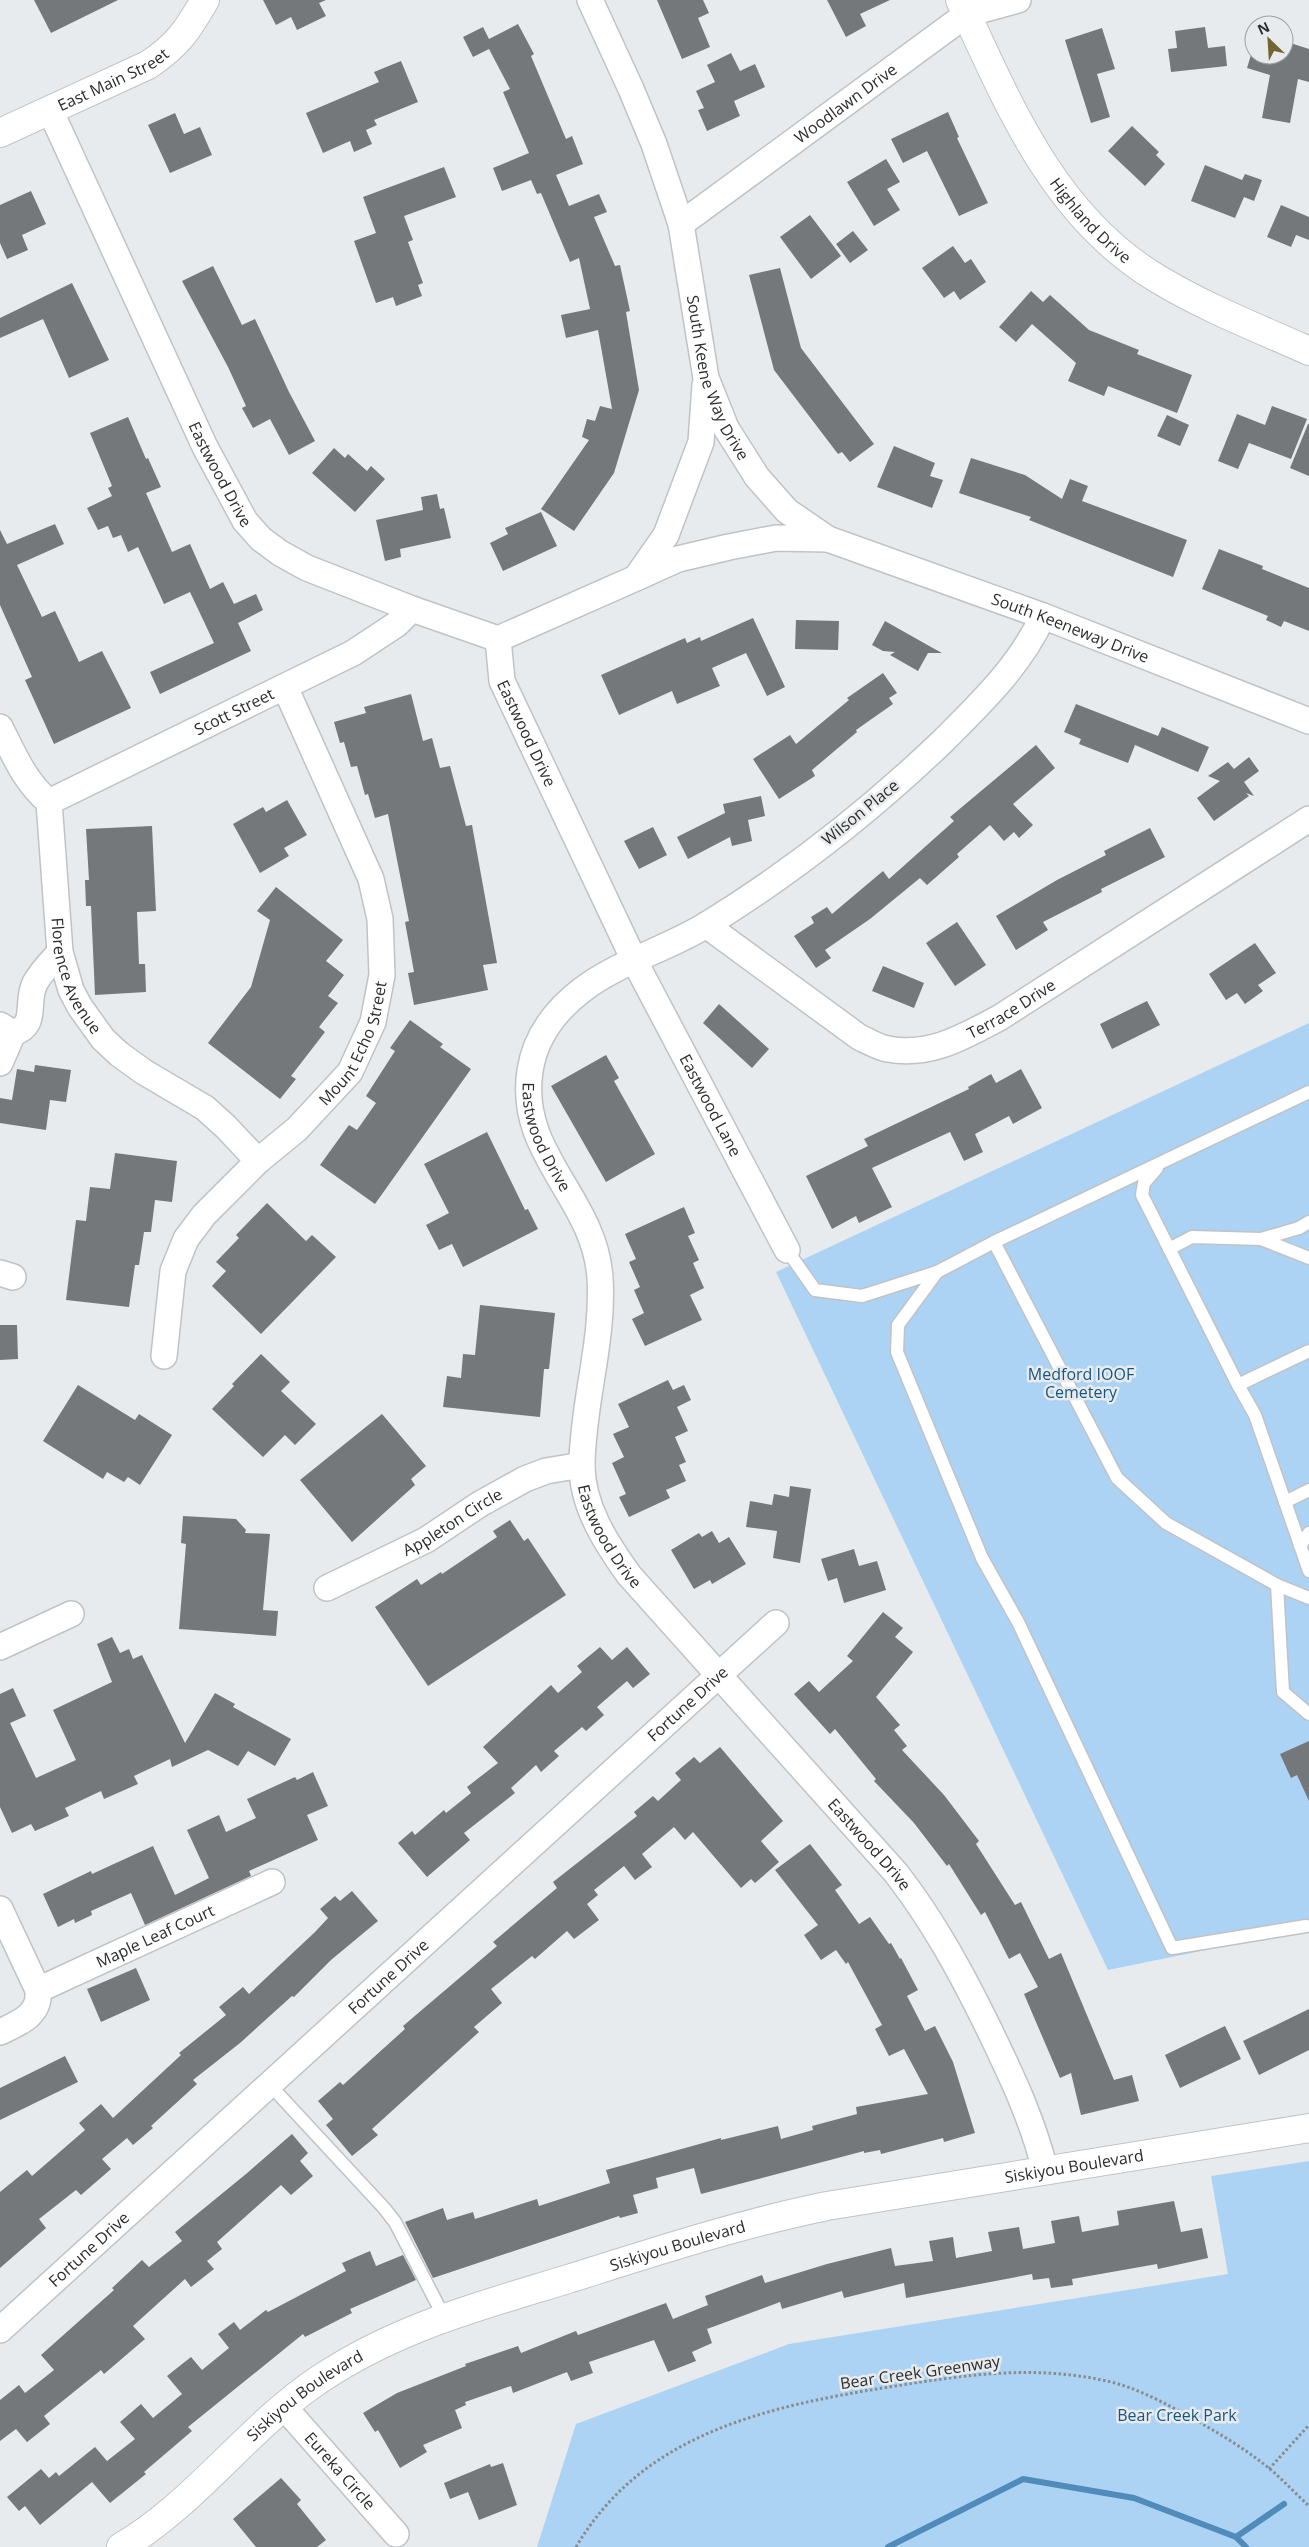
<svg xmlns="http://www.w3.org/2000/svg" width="1309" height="2547" font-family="'Open Sans',sans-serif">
	<rect width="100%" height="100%" fill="#e8ebed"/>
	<g fill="#acd3f4">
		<polygon points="1309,1023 1309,1929 1108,1970 776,1272"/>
		<polygon points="1309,2161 1309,2547 537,2547 576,2424 789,2344 1228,2274 1211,2176"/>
	</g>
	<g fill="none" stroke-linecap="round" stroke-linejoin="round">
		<g stroke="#508bba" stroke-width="6">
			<polyline points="1236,2537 1246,2547"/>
			<polyline points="888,2547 1023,2479 1134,2498 1236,2537 1284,2504"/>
		</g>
	</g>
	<g fill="#75787a">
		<polygon points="34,0 118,0 51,33"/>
		<polygon points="263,0 326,0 319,3 326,16 297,30 291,17 276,25"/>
		<polygon points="657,0 703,0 709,13 698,18 710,47 682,59"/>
		<polygon points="827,0 890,0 860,14 866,26 846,37"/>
		<polygon points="518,24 534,54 531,56 566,139 572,136 583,164 556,175 569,206 599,194 607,212 594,217 615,266 620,265 630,311 626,312 639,390 614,473 574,531 541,509 589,440 582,437 587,419 595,421 600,406 612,409 598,330 566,338 561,315 590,309 579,258 570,262 541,193 537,194 531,180 502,191 493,168 529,153 503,92 510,89 489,49 473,57 463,37 483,27 489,39"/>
		<polygon points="1205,27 1208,48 1225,46 1227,66 1171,72 1168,49 1177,48 1175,31"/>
		<polygon points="1102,28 1115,69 1097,74 1110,117 1091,123 1065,40"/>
		<polygon points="1284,41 1309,49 1309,82 1298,79 1290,123 1262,118 1270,75 1247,68 1254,45 1254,55 1284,55"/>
		<polygon points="731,53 740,71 755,64 765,87 734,101 740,116 707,131 698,110 704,108 696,91 715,82 707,65"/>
		<polygon points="401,61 418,102 374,120 377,125 366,130 372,144 354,152 350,141 323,153 306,113 379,82 374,72"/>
		<polygon points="948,112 959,137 957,138 988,203 959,216 927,151 903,163 891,139"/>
		<polygon points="175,113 184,134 200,127 212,155 170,173 148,125"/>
		<polygon points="1132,126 1159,152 1156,155 1165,164 1145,186 1108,151"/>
		<polygon points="886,159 900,182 887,189 900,210 874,226 847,182"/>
		<polygon points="1205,165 1242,180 1245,174 1262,180 1254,201 1244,197 1235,218 1191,201"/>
		<polygon points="444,167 456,197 404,216 413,240 408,242 423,283 418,285 422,296 396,306 393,297 376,303 354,241 376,233 363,197"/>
		<polygon points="31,191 46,224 22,235 28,250 7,259 0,243 0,205"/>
		<polygon points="1281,205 1309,217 1309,240 1296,235 1291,247 1267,237"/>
		<polygon points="810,215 841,256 811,279 780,237"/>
		<polygon points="853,231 868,250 850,263 836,244"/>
		<polygon points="953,246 965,263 971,259 986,282 960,300 954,291 944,298 922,268"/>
		<polygon points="213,266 242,325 255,319 289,392 315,441 289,455 270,419 253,428 242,408 246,406 228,367 182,281"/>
		<polygon points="780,268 801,348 874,444 850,462 842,452 838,454 774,370 749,275"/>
		<polygon points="72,283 109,360 69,378 43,319 0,338 0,318"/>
		<polygon points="1031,291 1043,302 1050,295 1089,330 1139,350 1137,354 1192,375 1177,413 1108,386 1104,396 1068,381 1076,363 1032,324 1016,342 999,327"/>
		<polygon points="1272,406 1307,419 1291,459 1249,443 1238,469 1218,461 1237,414 1265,425"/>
		<polygon points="1167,415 1189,425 1180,446 1157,436"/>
		<polygon points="128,417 146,459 148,458 161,487 146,493 172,552 190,544 210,589 223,582 234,604 256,594 263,610 238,623 251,651 160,694 150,672 214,643 190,592 164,604 138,547 128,552 121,535 113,538 108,526 98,530 87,508 112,496 108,488 112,486 90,433"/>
		<polygon points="1308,424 1309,424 1309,476 1290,468"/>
		<polygon points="894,446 935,463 930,476 943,480 932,508 877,487"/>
		<polygon points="334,448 345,458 348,454 367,471 371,466 385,479 355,512 312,473"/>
		<polygon points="971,458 1025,475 1062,499 1070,479 1088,486 1082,501 1187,540 1173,577 1029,520 1031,517 959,493"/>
		<polygon points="437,494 440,509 444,508 451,538 400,549 401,557 385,561 376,520 423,510 421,497"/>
		<polygon points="541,512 557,546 503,571 490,543 508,534 505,528"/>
		<polygon points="55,524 64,544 17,565 42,617 55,611 79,662 102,651 131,708 54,744 25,680 32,677 0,605 0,530 7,544"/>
		<polygon points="1219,549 1263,566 1262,569 1309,588 1309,631 1284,621 1281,627 1266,620 1268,616 1202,589"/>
		<polygon points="753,618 785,687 767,696 746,653 712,668 720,686 677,704 672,691 619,715 601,675 685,638 687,643 700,637 701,641"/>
		<polygon points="796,620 839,621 838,650 795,649"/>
		<polygon points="885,621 931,647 942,653 928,653 918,671 890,655 895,652 883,651 872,645"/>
		<polygon points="883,673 897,693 889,698 893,704 856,730 857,732 812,770 815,776 779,799 753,759 790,735 796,744 849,700 847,698"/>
		<polygon points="411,694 423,741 432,738 440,768 450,766 466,826 472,825 497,963 483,965 488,990 414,1005 408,973 414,972 405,922 409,921 388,814 375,818 368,794 365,795 357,766 351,767 344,742 340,743 334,722 366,713 364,707"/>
		<polygon points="1076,704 1158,736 1162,727 1209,747 1198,772 1135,745 1128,763 1079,744 1081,739 1064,732"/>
		<polygon points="1036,745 1055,768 1013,804 1033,825 1019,838 1014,832 1004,841 990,825 957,854 959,857 927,885 920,878 870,919 825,950 831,958 816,968 794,936 814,923 811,917 827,907 832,914 883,871 889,879 954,821 950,817"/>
		<polygon points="1249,757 1259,771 1244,782 1254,796 1246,793 1249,796 1214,821 1197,798 1220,781 1208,776 1228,762 1234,769"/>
		<polygon points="761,796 765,816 748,820 752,841 732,846 730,837 688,859 677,837 725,813 723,804"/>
		<polygon points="287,800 307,835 284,848 289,856 260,873 233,824 263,807 266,812"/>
		<polygon points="152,826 156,911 137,912 139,964 145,964 146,992 95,995 91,906 86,906 85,880 89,880 86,829"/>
		<polygon points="653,827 667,855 639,869 624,841"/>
		<polygon points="1150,828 1165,857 1101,889 1102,892 1043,922 1048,930 1016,950 996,916 1057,880 1106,855 1104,851"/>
		<polygon points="276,887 343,940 326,961 344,975 328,996 338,1003 319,1027 325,1032 291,1076 296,1079 280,1099 208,1043 251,987 270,920 257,911"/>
		<polygon points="957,922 986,965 955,986 926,943"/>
		<polygon points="1255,943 1276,973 1258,985 1263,991 1245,1004 1237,993 1226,1000 1209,974"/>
		<polygon points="883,966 924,983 914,1008 872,991"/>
		<polygon points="1147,1001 1160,1025 1112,1049 1100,1024"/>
		<polygon points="719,1004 769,1049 752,1068 703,1023"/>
		<polygon points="410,1020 443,1044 440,1047 471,1069 375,1204 320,1165 349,1125 357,1130 376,1103 366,1096 395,1051 390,1048"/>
		<polygon points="606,1055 619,1078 614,1081 655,1154 606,1182 551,1086"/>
		<polygon points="35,1065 71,1070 66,1102 50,1100 46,1130 0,1123 0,1098 12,1100 17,1069 34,1072"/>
		<polygon points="1021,1069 1042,1108 1013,1124 1009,1116 975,1134 983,1152 964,1161 950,1132 872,1168 892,1207 859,1223 856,1216 832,1229 806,1176 868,1146 864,1139 969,1089 968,1087 991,1074 996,1083"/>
		<polygon points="487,1132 525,1210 528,1209 538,1229 463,1267 452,1244 439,1250 426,1225 449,1213 424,1164"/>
		<polygon points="115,1153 177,1161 172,1202 155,1200 151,1232 144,1232 139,1265 135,1265 129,1307 66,1300 76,1220 86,1221 90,1187 110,1189"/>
		<polygon points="267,1203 306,1241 312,1235 336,1257 261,1334 212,1286 226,1271 216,1262 239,1238 236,1235"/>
		<polygon points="684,1207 695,1233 688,1236 699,1260 693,1263 704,1288 690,1295 702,1320 645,1346 632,1319 644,1313 634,1290 640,1287 629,1262 636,1259 625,1234"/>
		<polygon points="480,1305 555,1313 549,1369 544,1369 540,1417 443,1407 447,1376 461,1378 463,1354 475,1355"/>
		<polygon points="0,1325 17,1325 18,1359 0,1360"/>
		<polygon points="261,1354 290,1382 281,1391 316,1424 295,1445 285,1435 263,1457 212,1409 234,1386 232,1384"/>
		<polygon points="668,1380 673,1390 684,1385 691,1400 677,1407 688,1431 675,1437 686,1462 679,1465 686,1481 666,1490 670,1498 629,1517 619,1497 626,1494 612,1463 624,1457 613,1434 629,1427 618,1404"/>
		<polygon points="78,1385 135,1420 139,1414 172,1435 140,1485 128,1477 124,1482 107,1472 103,1479 43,1441"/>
		<polygon points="382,1414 426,1466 411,1479 415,1485 352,1542 300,1480"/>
		<polygon points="790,1486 811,1489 800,1563 773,1558 777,1531 746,1527 750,1501 772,1505 774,1494 789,1497"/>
		<polygon points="183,1516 236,1519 246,1530 245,1533 270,1534 263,1610 278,1611 276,1636 179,1629 186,1544 181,1543"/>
		<polygon points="510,1520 524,1541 528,1538 566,1595 428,1686 375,1607 417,1579 421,1585 441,1572 442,1574 497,1537 493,1531"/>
		<polygon points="712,1531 719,1543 729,1537 746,1564 712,1584 710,1580 694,1589 671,1550 699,1533 702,1537"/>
		<polygon points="854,1549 859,1566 877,1561 886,1590 844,1603 837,1578 828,1581 821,1559"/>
		<polygon points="883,1612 903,1628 895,1637 913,1652 876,1697 900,1725 894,1730 907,1746 902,1750 944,1795 979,1841 976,1844 1015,1905 1021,1902 1049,1959 1061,1953 1114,2080 1132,2075 1139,2101 1081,2115 1071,2073 1060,2078 1024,1994 1038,1987 1020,1953 1009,1959 985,1912 981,1915 949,1864 947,1866 914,1823 874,1781 876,1779 835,1729 830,1734 794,1694 809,1681 819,1692 853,1661 847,1656"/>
		<polygon points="112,1637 120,1653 129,1649 133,1659 142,1655 185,1743 215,1693 235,1704 233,1707 291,1739 275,1766 248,1751 238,1766 208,1750 172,1767 170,1759 134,1776 138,1784 104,1799 101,1791 65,1808 69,1816 35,1831 31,1824 12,1833 0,1807 0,1694 13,1688 26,1716 10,1723 36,1778 76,1760 53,1710 112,1682 97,1644"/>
		<polygon points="600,1647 612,1660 627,1647 650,1674 633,1688 627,1681 597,1707 604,1715 586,1731 582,1727 554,1751 559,1756 541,1772 536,1765 511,1788 515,1793 464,1833 470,1840 427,1877 398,1843 412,1831 415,1835 444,1810 446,1813 471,1793 467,1787 498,1763 483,1747 551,1685 558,1693 582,1672 577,1666"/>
		<polygon points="1309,1741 1309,1801 1297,1775 1291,1778 1280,1754"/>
		<polygon points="720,1747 783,1821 761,1841 779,1862 755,1883 751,1879 741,1888 693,1832 685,1840 674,1827 642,1854 652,1867 635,1880 624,1866 594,1890 598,1895 587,1904 599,1920 574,1939 567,1931 535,1959 532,1956 491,1989 502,2003 474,2027 479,2032 372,2129 378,2135 352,2156 326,2125 333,2119 318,2101 340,2082 343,2085 405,2029 403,2026 497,1946 493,1942 557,1888 553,1882 637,1816 634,1812 653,1796 658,1801 681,1780 675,1773 694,1757 700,1763"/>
		<polygon points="313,1772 328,1806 307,1815 318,1840 249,1871 251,1876 145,1925 131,1893 91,1911 92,1915 75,1923 74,1919 58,1927 43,1894 91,1871 92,1874 153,1846 175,1895 209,1878 187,1830 219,1815 226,1832 256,1818 247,1799 295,1777 297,1780"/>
		<polygon points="810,1844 842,1885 835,1890 859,1924 870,1917 889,1944 891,1943 900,1959 901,1958 918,1990 907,1996 925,2031 935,2026 953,2062 975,2133 944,2142 943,2138 881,2154 880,2150 864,2153 864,2151 701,2194 694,2168 656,2178 658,2188 633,2195 638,2213 620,2218 619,2216 433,2278 405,2222 443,2208 447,2220 473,2212 475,2219 537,2199 539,2206 610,2183 606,2170 721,2138 721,2140 778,2126 781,2139 813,2130 812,2126 857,2114 856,2107 928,2094 904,2049 889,2056 875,2029 882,2025 848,1962 846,1964 836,1950 821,1960 804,1935 818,1925 775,1870"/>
		<polygon points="352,1891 378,1921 331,1960 294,1997 292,1996 240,2043 193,2080 197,2084 151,2126 153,2128 133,2145 127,2138 102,2159 111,2169 81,2195 76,2190 39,2219 46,2228 0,2268 0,2192 27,2170 32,2176 85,2130 79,2123 101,2104 113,2118 181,2055 179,2053 226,2015 219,2007 243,1987 249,1994 315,1932 328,1918 320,1909 335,1896 340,1901"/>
		<polygon points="136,1968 150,2000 101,2022 87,1989"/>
		<polygon points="1309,2009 1309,2050 1259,2075 1243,2041"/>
		<polygon points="1225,2026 1241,2059 1180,2088 1165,2055"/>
		<polygon points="65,2056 78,2082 0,2120 0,2088"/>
		<polygon points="292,2134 308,2153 300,2161 313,2176 291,2195 281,2185 217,2242 222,2249 207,2261 214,2269 191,2287 185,2279 133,2326 145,2339 104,2374 101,2370 44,2416 50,2424 27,2442 16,2429 0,2441 0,2400 19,2385 25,2393 54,2370 41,2355 114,2290 112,2288 142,2260 149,2267 182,2241 175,2232 246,2174"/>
		<polygon points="1174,2201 1181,2232 1202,2228 1208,2258 1158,2269 1157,2264 1072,2279 1073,2285 1051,2288 1049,2278 1033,2280 1032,2274 906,2298 904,2283 844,2298 842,2291 782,2309 780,2302 707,2329 712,2343 692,2352 696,2361 668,2372 654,2340 589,2362 593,2373 571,2381 567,2372 513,2393 511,2386 465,2402 466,2405 455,2410 462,2428 423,2445 427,2452 400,2468 378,2430 375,2432 363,2413 397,2393 466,2366 465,2364 518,2346 521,2353 576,2331 578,2335 666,2303 673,2319 708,2305 705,2296 762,2275 765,2283 827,2264 891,2248 895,2266 933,2261 929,2241 953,2237 956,2258 992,2251 988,2232 1019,2227 1023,2249 1055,2243 1051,2221 1079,2216 1082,2232 1119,2225 1117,2211"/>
		<polygon points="370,2251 376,2266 403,2255 416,2280 350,2309 352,2313 305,2337 303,2334 188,2427 192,2431 144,2472 146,2474 110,2503 92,2482 40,2525 25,2506 19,2511 7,2497 41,2469 49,2478 56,2472 59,2476 95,2447 107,2461 135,2439 120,2422 141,2404 153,2418 182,2394 167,2376 191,2357 202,2370 229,2348 218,2334 234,2322 240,2330 266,2310 268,2312 346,2271 342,2263"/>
		<polygon points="503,2463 517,2505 479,2520 468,2492 450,2499 444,2483 490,2464 491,2467"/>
		<polygon points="281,2478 301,2500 297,2504 326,2540 317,2547 256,2547 233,2519"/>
	</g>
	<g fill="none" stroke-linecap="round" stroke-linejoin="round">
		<defs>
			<g id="lane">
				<polyline points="1157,1168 1144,1183 1142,1195 1238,1385 1255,1415 1309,1571"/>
				<polyline points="1261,1239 1299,1228 1309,1222"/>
				<polyline points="994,1242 1117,1478 1166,1523 1277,1585 1309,1598"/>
				<polyline points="1169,1249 1192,1237 1261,1239 1309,1258"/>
				<polyline points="787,1250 815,1290 862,1296 937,1272"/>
				<polyline points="1238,1385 1309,1351"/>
				<polyline points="1285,1502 1309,1490"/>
				<polyline points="1300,1546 1309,1533"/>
				<polyline points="1277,1585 1283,1692 1309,1714"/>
				<polyline points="1306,1926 1172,1948 1018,1622 982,1558 897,1352 898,1325 937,1272 994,1242 1309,1092"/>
				<polyline points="270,2085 384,2208 395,2222 444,2317"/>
			</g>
			<g id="street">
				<path id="s1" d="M 590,0 L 631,89 L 654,144 L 681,224 L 706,378 L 726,428 L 757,477 L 787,511 L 828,539 L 776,538 L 729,547 L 678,559 L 636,578"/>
				<path id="s2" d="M 50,110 L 205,447 L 245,521 L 261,539 L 280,553 L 307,568 L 412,609 L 498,639"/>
				<path id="s3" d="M 681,224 L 967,14 L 1018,0"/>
				<path id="s4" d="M 828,539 L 1043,616 L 1309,721"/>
				<path id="s5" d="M 1043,616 C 1020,666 981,703 943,741 C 872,809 792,872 708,924 C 668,949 620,961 582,990 C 556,1010 535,1037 530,1071 C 517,1154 595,1198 600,1278 C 604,1340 583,1401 582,1463 C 581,1505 606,1543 629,1575 L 896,1873 C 934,1922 962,1974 989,2029 C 1012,2077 1032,2118 1045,2170"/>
				<path id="s6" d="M 498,639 L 502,681 L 634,960 L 787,1250"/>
				<polyline points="498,639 636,578 666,535 701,442 705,385"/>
				<path id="s7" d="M 0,727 C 14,755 25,782 49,802 L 60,952 L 71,990 L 80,1007 L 103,1039 L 119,1054 L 144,1072 L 205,1108 L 226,1127 L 258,1161"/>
				<path id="s8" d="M 49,802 L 353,653 L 397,624 L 412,609"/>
				<path id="s9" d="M 706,925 L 859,1037 C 868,1041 879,1048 888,1049 C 930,1057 963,1037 999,1018 L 1309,819"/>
				<path d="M 0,1025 L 13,1033 C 39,1025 25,1003 35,983 C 41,972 51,962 60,952"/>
				<polyline points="0,1063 13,1033"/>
				<polyline points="0,1273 13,1277"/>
				<path id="s10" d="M 164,1356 L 173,1271 L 186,1239 L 204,1215 L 258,1161 L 297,1129 L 350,1072 L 373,1022 L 382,975 L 380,919 L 371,879 L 285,687"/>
				<path id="s11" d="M 327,1588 L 426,1540 L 480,1504 L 525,1479 L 546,1471 L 582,1465"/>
				<polyline points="0,1647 71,1614"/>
				<path d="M 0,1909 L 38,1990 C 41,2015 19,2023 0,2032"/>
				<path id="s12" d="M 38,1990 L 272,1882"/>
				<path id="s13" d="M 0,2330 L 776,1623"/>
				<path id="s14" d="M 284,2407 L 396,2534"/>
			</g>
			<g id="secondary">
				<path id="s15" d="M 960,0 C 1009,106 1054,217 1158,279 C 1206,308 1258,328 1309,351"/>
				<path id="s16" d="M 0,133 L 148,65 C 178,45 187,31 205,0"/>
				<path id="s17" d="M 121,2547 C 193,2506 249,2426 320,2379 C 398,2327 480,2306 568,2279 C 654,2252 739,2224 827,2206 L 1309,2128"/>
			</g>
		</defs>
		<use href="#lane" stroke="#c0c3c6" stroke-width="15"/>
		<use href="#street" stroke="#c0c3c6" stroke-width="28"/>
		<use href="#secondary" stroke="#c0c3c6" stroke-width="30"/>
		<g stroke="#898b8d" stroke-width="3" stroke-dasharray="2.5 2.5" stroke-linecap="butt">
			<polyline points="1269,2469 1309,2425"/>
			<path d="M 576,2547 C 599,2508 630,2477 668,2454 C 734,2414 814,2399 889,2387 C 964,2375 1036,2364 1111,2382 C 1135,2388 1157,2399 1179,2411 C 1210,2428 1242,2446 1270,2469 C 1283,2480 1296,2494 1309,2506"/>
		</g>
		<use href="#lane" stroke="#fff" stroke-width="12"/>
		<use href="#street" stroke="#fff" stroke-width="25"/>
		<use href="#secondary" stroke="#fff" stroke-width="28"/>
	</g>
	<g text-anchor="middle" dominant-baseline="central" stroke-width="5" stroke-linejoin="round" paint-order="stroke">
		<g font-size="16" fill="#2c2d2e" stroke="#e8ebed">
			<text stroke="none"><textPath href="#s16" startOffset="125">East Main Street</textPath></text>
			<text stroke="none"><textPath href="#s3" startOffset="204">Woodlawn Drive</textPath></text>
			<text stroke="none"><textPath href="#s15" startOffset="258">Highland Drive</textPath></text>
			<text stroke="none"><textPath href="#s1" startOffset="401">South Keene Way Drive</textPath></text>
			<text stroke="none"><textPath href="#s2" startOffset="402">Eastwood Drive</textPath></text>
			<text stroke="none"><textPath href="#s4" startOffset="258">South Keeneway Drive</textPath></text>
			<text stroke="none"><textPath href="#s8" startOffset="206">Scott Street</textPath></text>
			<text stroke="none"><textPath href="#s6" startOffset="100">Eastwood Drive</textPath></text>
			<text transform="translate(860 812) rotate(-39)">Wilson Place</text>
			<text stroke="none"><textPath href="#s7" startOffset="268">Florence Avenue</textPath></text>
			<text stroke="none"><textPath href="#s9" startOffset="354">Terrace Drive</textPath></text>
			<text stroke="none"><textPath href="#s10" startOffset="382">Mount Echo Street</textPath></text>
			<text stroke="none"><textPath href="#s6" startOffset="515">Eastwood Lane</textPath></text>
			<text stroke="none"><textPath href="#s5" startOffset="770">Eastwood Drive</textPath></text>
			<text stroke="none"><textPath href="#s11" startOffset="142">Appleton Circle</textPath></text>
			<text stroke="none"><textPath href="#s5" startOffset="1189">Eastwood Drive</textPath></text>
			<text stroke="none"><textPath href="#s13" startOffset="930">Fortune Drive</textPath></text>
			<text stroke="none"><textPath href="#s5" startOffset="1594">Eastwood Drive</textPath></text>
			<text stroke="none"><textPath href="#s12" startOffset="129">Maple Leaf Court</textPath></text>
			<text stroke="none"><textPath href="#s13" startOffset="525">Fortune Drive</textPath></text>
			<text stroke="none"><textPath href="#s17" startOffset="1049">Siskiyou Boulevard</textPath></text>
			<text stroke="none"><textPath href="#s17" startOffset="644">Siskiyou Boulevard</textPath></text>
			<text stroke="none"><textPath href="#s13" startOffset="120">Fortune Drive</textPath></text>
			<text transform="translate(920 2372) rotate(-8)">Bear Creek Greenway</text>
			<text stroke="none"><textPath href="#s17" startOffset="239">Siskiyou Boulevard</textPath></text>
			<text stroke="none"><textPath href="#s14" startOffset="85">Eureka Circle</textPath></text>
		</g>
		<g font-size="16" fill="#185581" stroke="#e8ebed">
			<text x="1081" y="1374">Medford IOOF<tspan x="1081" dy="18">Cemetery</tspan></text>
			<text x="1177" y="2415">Bear Creek Park</text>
		</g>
	</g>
	<g transform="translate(1269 40) rotate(335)"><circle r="24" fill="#e8ebed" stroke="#9d9fa1"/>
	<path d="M0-4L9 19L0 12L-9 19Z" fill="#736633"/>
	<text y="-8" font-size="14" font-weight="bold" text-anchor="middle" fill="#2c2d2e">N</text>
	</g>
</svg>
